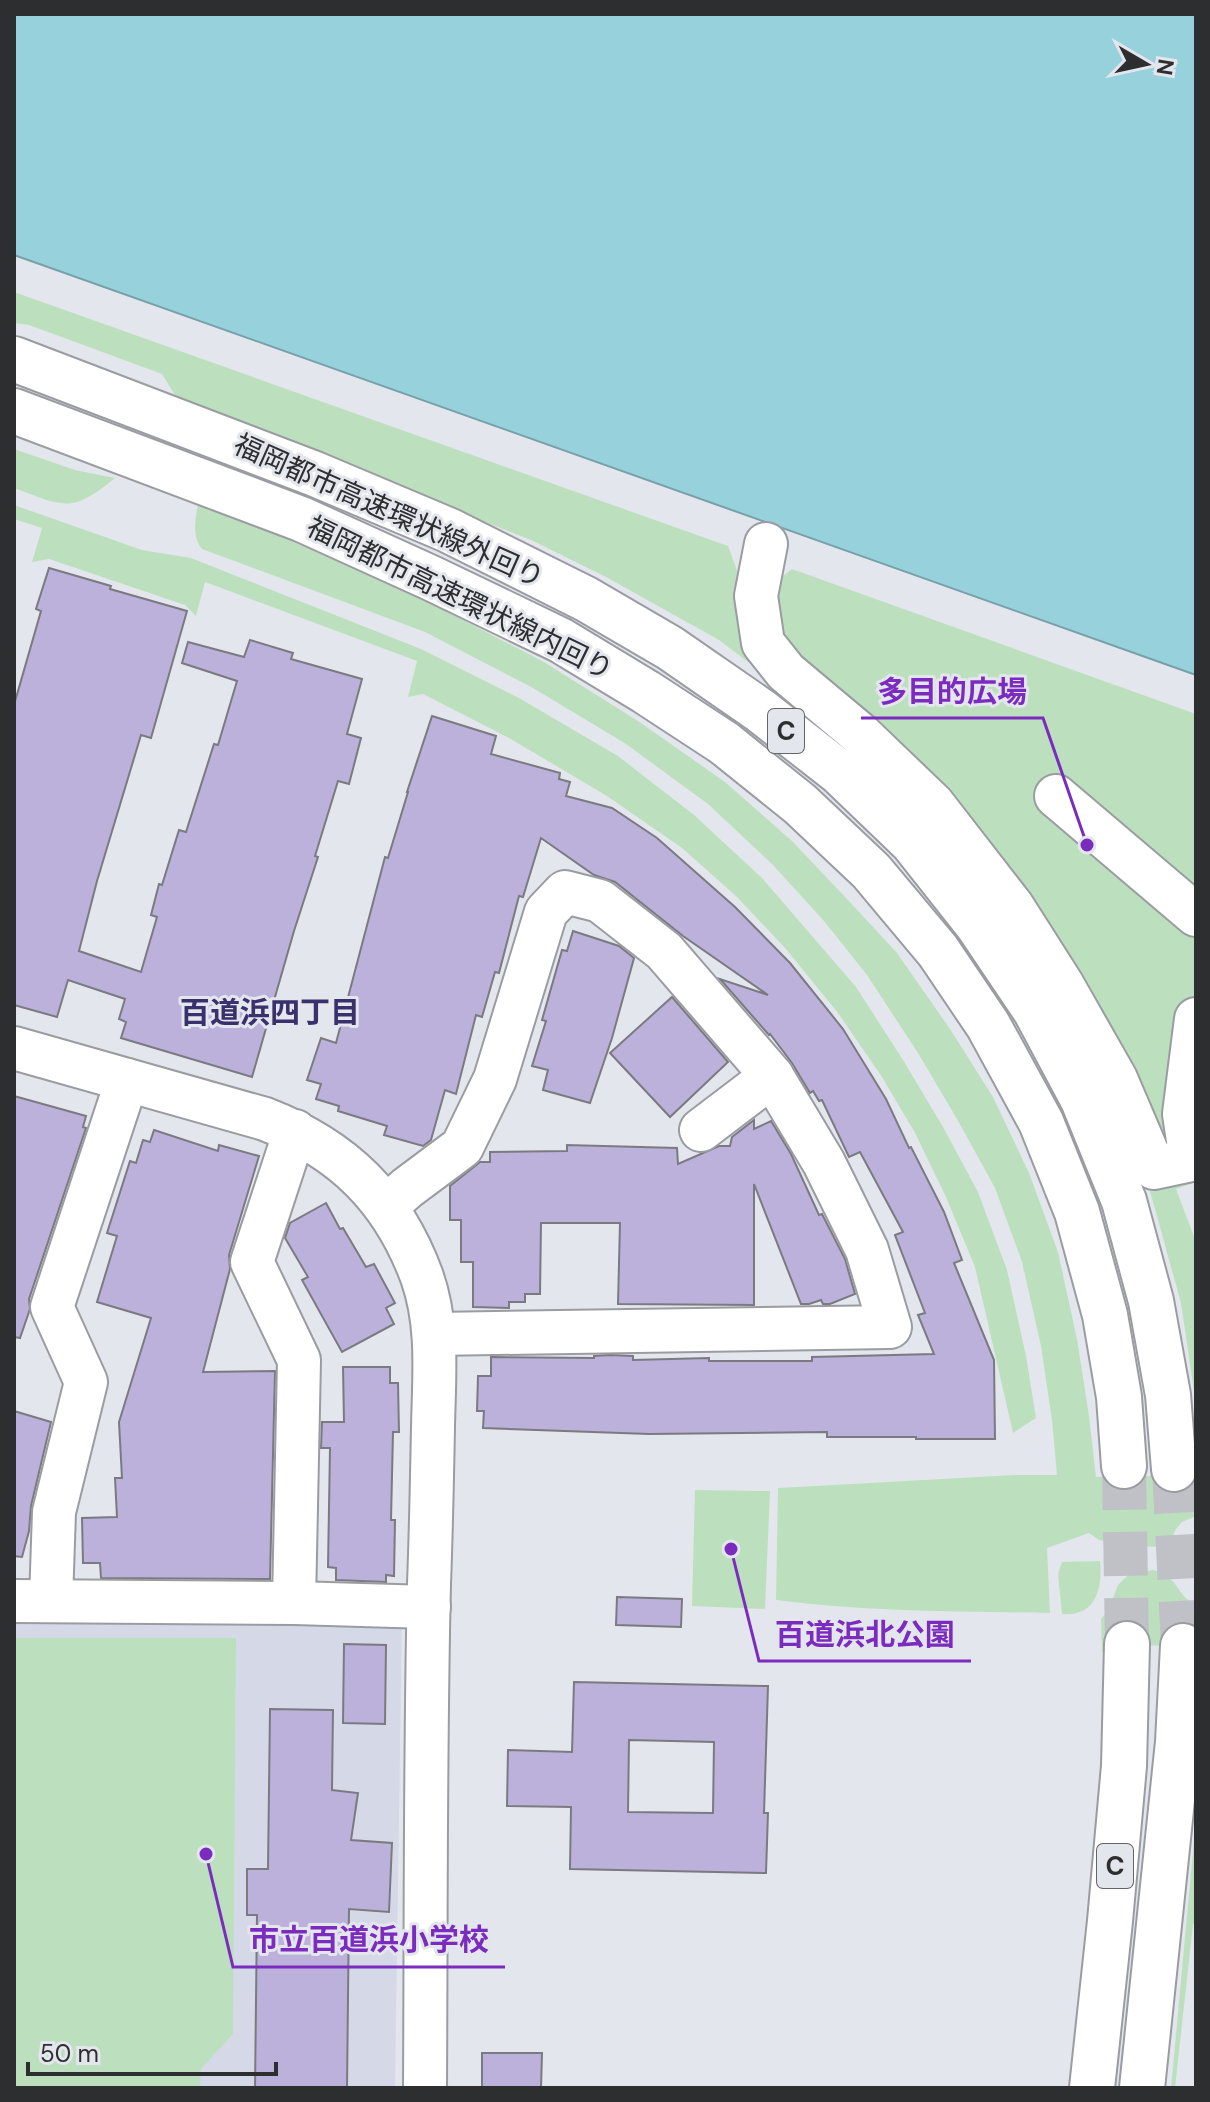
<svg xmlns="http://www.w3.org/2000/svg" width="1210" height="2102" font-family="'DM Sans','Noto Sans JP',sans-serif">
	<rect width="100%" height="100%" fill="#e4e6ed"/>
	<polygon fill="#d5d9e7" points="14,1617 402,1620 395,2088 14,2088"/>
	<g fill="#bce0be">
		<polygon points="14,292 728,546 748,600 853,742 719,640 606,577 531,540 178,400 162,374 29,325 14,323"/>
		<path d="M 14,449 L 75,470 L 115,478 C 104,487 90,498 77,502 C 58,508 32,494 14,488 Z"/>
		<path d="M 198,504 L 267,530 L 434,605 L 544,662 L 638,721 L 725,782 L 792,841 L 847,899 L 897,953 L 950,1029 L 993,1097 L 1029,1173 L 1058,1252 L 1077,1339 L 1089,1416 L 1096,1477 L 1196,1475 L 1196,1516 L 1182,1522 L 1176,1529 L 1170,1542 L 1161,1547 L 1130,1546 L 1099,1540 L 1089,1533 L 1047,1548 L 1050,1613 C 959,1611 867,1612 776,1600 L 778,1488 L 1015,1475 L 1057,1475 L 1052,1420 L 1041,1346 L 1022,1262 L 995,1188 L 957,1119 L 918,1053 L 867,975 L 824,921 L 772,864 L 708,804 L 626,744 L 533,688 L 425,632 L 202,549 C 192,537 195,520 198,504 Z"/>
		<polygon points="14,505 142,550 191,558 421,649 519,698 618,756 694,815 762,878 856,987 903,1060 943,1127 978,1192 1007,1270 1026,1356 1036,1418 1013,1433 975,1267 946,1197 915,1133 882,1077 838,1013 786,949 736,896 682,848 607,796 509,738 423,694 408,697 417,661 205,582 196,616 185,605 49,559 32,562 42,528 14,519"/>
		<polygon points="792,569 1196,714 1196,1122 1151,1140 782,648 773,584"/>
		<polygon points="1196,1175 1196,1182 1176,1189 1196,1242 1196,1405 1181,1303 1150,1191"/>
		<polygon points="695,1490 770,1491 765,1609 692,1606"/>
		<path d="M 1100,1561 C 1103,1589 1095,1617 1062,1614 L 1058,1574 L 1062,1562 Z"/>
		<path d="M 1153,1570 C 1181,1578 1175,1595 1196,1605 L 1196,1646 L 1107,1645 L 1102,1653 L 1101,1619 L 1109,1609 L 1118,1585 L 1127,1576 Z"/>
		<polygon points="14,1638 236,1638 233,2034 201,2069 200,2088 14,2088"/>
		<polygon points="1196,1819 1196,1923 1193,1924 1175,2088 1171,2088"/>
	</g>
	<polygon fill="#97d1db" stroke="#77a0a8" stroke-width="2" points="14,14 1196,14 1196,675 14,255"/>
	<g fill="#bbb1db" stroke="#7b7a80" stroke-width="2" fill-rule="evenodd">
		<polygon points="49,568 111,586 110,589 187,611 151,738 141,735 97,881 79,951 141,972 157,917 151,915 159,884 162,885 179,830 186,832 214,744 218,745 237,681 182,663 188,642 244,657 250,640 293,653 291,659 362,679 347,734 361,738 349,784 338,781 315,856 318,857 294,931 252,1077 121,1038 126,1022 119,1019 125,999 68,980 57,1017 14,1005 14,705 41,611 36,609"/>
		<polygon points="432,716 496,736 491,754 560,773 559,779 570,782 566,796 612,808 657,838 735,907 790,963 843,1029 886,1099 909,1148 911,1147 944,1212 962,1260 954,1263 994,1360 995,1439 916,1439 916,1437 827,1437 827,1432 649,1434 483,1428 484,1411 477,1411 478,1376 491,1376 491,1357 594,1358 594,1356 610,1355 633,1356 633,1360 709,1358 709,1361 812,1361 812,1357 934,1354 918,1315 925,1313 895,1235 903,1232 860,1152 849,1157 822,1100 819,1101 813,1091 810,1093 792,1063 770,1034 769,1035 720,979 768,995 683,936 615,882 594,875 541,838 523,897 519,896 499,973 495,972 482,1017 476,1015 456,1094 445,1090 431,1140 423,1146 384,1135 387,1126 338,1111 339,1106 316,1099 321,1084 307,1080 321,1038 336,1043 385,857 388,858 408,792 407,792"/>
		<polygon points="573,931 619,946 634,958 612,1038 590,1103 543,1090 548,1070 532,1066 546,1021 542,1020 562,950 567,951"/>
		<polygon points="672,997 728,1062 670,1117 610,1053"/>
		<polygon points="14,1096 86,1116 83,1127 86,1128 29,1299 30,1309 20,1338 14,1337"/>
		<polygon points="754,1120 754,1129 771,1121 791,1154 819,1215 822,1214 845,1259 855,1294 830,1304 823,1304 821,1300 809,1304 801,1304 754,1184 754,1305 618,1304 620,1223 541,1223 540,1294 525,1294 525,1302 509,1302 509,1308 473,1307 473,1262 461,1262 461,1220 450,1220 450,1186 480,1162 490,1162 490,1152 567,1151 567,1145 677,1148 678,1164 719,1146 730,1146 732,1137"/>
		<polygon points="154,1130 218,1151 219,1145 259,1156 229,1255 230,1269 203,1372 275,1371 270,1579 101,1578 100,1563 83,1563 82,1518 117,1517 115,1478 122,1478 119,1422 151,1318 97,1302 117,1236 107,1233 130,1161 136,1163 143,1140 150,1142"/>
		<polygon points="326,1203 340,1229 343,1228 366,1267 374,1264 395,1303 386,1308 394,1324 342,1352 302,1280 308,1277 285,1238 290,1223"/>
		<polygon points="343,1367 390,1367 390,1383 398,1383 399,1432 393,1432 391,1520 395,1520 394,1576 386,1575 386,1582 336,1580 336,1568 328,1567 330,1448 321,1448 322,1422 344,1422"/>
		<polygon points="14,1411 51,1422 31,1506 29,1531 22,1557 14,1556"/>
		<polygon points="617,1597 682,1599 681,1627 616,1625"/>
		<polygon points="344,1644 386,1645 385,1724 343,1723"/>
		<path d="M 574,1682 L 768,1686 L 764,1813 L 768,1813 L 766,1873 L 570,1869 L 571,1807 L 507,1806 L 508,1750 L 572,1752 ZM 629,1740 L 714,1742 L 713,1813 L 628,1812 Z"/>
		<polygon points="270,1709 333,1710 332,1790 358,1793 351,1840 392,1843 389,1912 349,1909 347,2088 255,2088 257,1915 247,1915 247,1869 268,1869"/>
		<polygon points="482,2053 542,2053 541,2088 482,2088"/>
	</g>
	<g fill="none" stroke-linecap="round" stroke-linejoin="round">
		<g stroke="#bfc1c7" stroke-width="44" stroke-dasharray="44 22" stroke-linecap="butt">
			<polyline points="1124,1466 1127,1644"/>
			<polyline points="1174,1469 1183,1646"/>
		</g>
		<defs>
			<g id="minor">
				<polyline points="766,544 756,596 763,643 786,672 860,734 933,804 1013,907 1062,984 1116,1079 1154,1168 1196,1159"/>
				<polyline points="1056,796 1196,915"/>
				<path d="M 14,1048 L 265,1119 C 343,1149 393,1198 422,1277 C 439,1325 434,1376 433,1427 C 432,1479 431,1532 429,1584 C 425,1752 426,1920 425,2088"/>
				<polyline points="701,1130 772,1076"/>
				<polyline points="1191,1160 1184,1114 1196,1019"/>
				<polyline points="387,1206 407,1188 462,1147 495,1079 546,912 565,892 600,901 664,951 772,1076 824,1163 867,1250 890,1327 435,1334"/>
				<polyline points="14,1601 294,1603 429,1607"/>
				<polyline points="51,1601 54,1512 86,1382 52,1307 127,1080"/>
				<polyline points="294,1603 299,1360 252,1262 295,1131"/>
			</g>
			<g id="highway">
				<polyline points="14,359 315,474 448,530 586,599 670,648 761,711 839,772 913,843 977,924 1035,1010 1083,1100 1124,1201 1151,1301 1168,1395 1174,1469"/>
				<polyline points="14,411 301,519 431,578 560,640 646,692 724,743 800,804 871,871 938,951 988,1025 1041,1122 1077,1212 1105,1315 1119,1397 1124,1466"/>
				<polyline points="1092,2088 1110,1921 1124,1766 1127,1644"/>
				<polyline points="1142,2088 1178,1742 1183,1646"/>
			</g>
		</defs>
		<use href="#minor" stroke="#9a9ca2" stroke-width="46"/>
		<use href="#highway" stroke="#9a9ca2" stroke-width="48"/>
		<use href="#minor" stroke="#fff" stroke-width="42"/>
		<use href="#highway" stroke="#fff" stroke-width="44"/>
	</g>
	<g text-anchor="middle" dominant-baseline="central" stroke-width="6" stroke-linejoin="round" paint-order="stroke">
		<g fill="#e4e6ed" stroke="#646569" stroke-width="2">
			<rect x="768" y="709" width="36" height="44" rx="6"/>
			<rect x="1097" y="1844" width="36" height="44" rx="6"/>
		</g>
		<g font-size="26" font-weight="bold" fill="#2d2e30">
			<text x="786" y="731">C</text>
			<text x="1115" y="1866">C</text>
		</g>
		<g font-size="28" fill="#2d2e30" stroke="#e4e6ed">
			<text transform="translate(389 511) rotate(24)">福岡都市高速環状線外回り</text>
			<text transform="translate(460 598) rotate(26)">福岡都市高速環状線内回り</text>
		</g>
		<g font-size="30" font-weight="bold" fill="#39306c" stroke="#e4e6ed">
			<text x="270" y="1012">百道浜四丁目</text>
		</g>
	</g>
	<path fill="none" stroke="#7b2cbf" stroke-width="3" d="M1087 845L1043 718H861M731 1549L759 1661H971M206 1854L233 1967H505"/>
	<g fill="#7b2cbf" stroke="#e4e6ed" stroke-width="3">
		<circle cx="1087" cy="845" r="8"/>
		<circle cx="731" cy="1549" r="8"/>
		<circle cx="206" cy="1854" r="8"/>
	</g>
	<g font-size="30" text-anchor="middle" font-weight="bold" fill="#7b2cbf" stroke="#e4e6ed" stroke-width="6" stroke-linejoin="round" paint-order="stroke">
		<text x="952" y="702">多目的広場</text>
		<text x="865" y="1645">百道浜北公園</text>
		<text x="369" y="1950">市立百道浜小学校</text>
	</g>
	<rect width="1210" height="2102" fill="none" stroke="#2d2e30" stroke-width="32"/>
	<g transform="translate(1146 64) rotate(99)" stroke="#e4e6ed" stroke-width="6" paint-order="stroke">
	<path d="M0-6L14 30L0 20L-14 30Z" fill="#2d2e30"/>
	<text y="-12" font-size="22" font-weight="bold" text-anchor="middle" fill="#2d2e30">N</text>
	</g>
	<path d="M28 2062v12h248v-12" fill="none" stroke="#2d2e30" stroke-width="4"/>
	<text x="40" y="2062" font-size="24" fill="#2d2e30" stroke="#e4e6ed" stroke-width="6" paint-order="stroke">50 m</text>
</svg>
